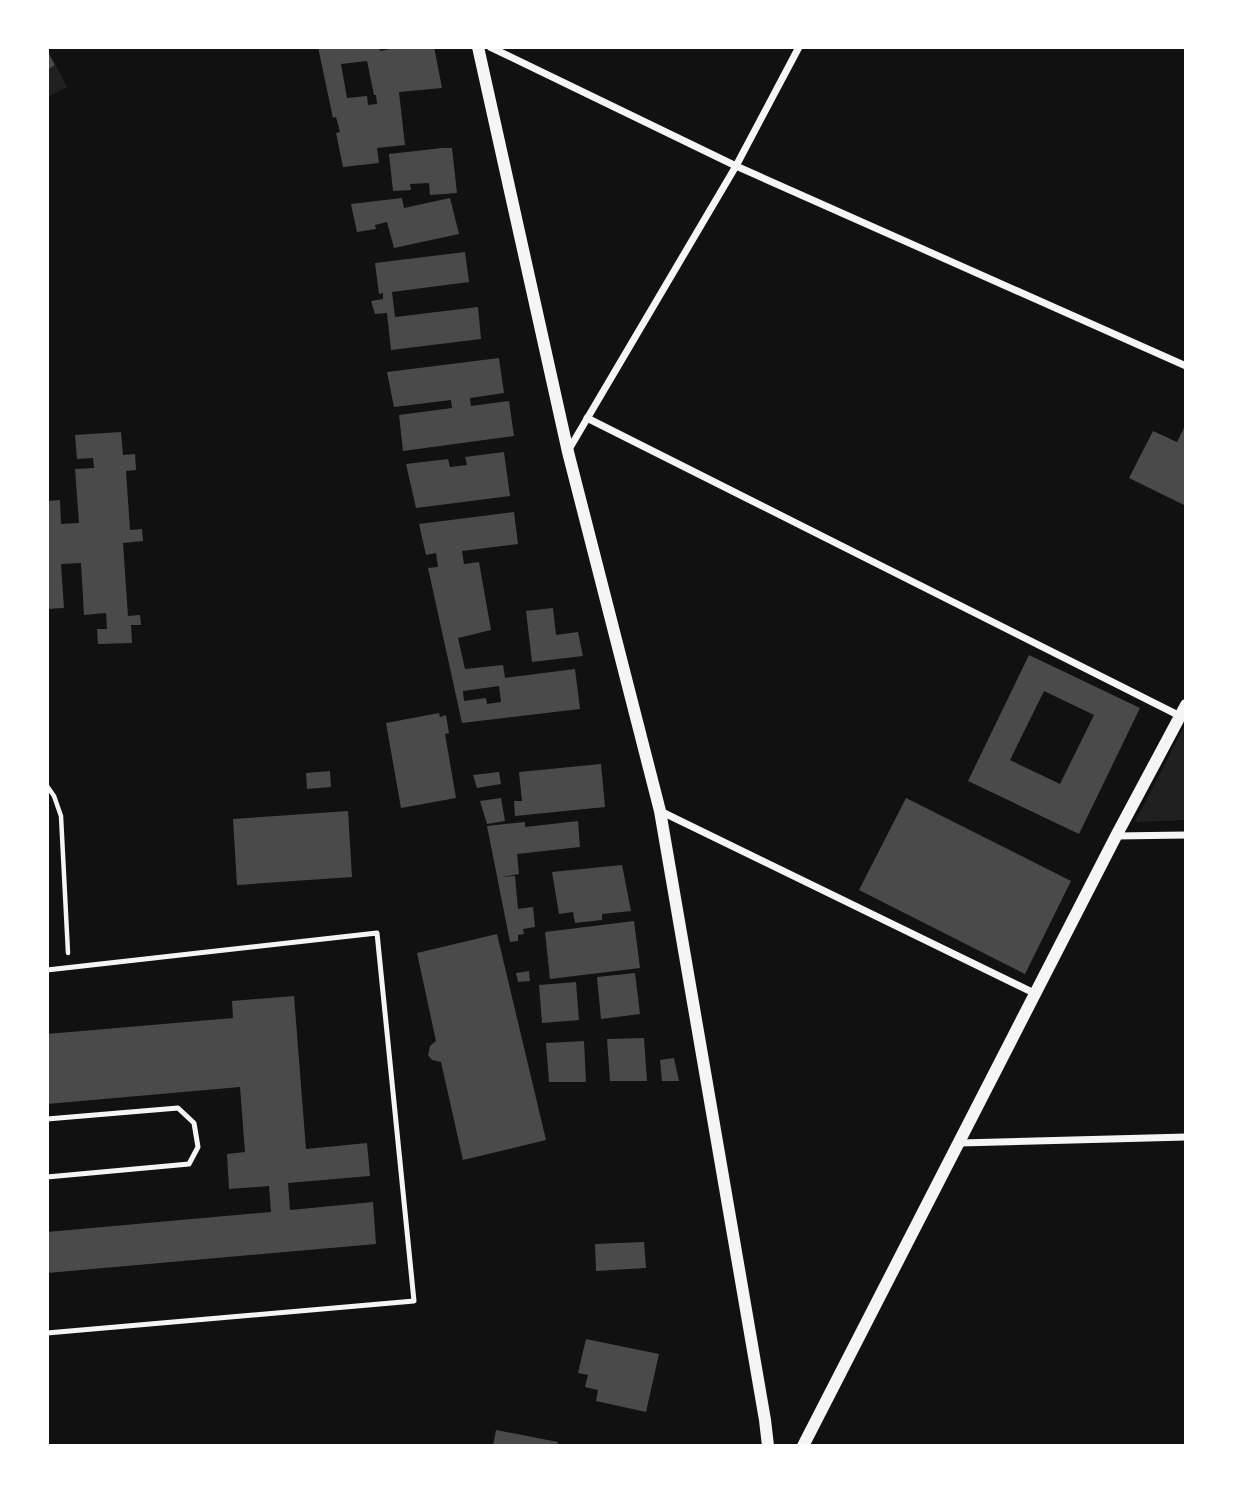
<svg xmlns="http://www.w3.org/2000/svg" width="1233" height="1493" font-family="Cabin,sans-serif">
	<rect width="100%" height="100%" fill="#111"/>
	<g fill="#202020">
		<polygon points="47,49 67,87 47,97"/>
		<polygon points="1186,723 1186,820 1135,822"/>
	</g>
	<g fill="#4a4a4a" fill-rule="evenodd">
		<path d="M 318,47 L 379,47 L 380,51 L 399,47 L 434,47 L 442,88 L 399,92 L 405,145 L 377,148 L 379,163 L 343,167 L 336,133 L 340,132 L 336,117 L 333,118 ZM 367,61 L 374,95 L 376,95 L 377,104 L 368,105 L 367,96 L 347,98 L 341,64 Z"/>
		<polygon points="47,51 55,65 47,70"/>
		<polygon points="442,148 452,148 457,193 430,195 429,183 410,184 411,190 393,191 389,154"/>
		<polygon points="402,198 404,208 450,198 459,234 394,248 387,222 375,225 376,229 357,232 351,204"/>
		<polygon points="465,252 469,282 392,292 395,317 478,307 481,339 391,350 387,313 375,314 371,301 383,299 383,293 379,294 375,263"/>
		<polygon points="499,358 504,393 470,398 471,406 509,401 514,436 403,451 399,415 452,408 451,400 394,407 387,372"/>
		<polygon points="1186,424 1186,506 1129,478 1153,431 1177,442"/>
		<polygon points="121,432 123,455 135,454 136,470 126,471 130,530 142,529 143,541 123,543 128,616 140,615 141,625 131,625 132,643 98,644 97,629 107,629 106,613 84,615 81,563 61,564 64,608 47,609 47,501 60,500 61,524 79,523 75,469 94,468 93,458 77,459 75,435"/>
		<polygon points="504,452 510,496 416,508 406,464 448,459 450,467 467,465 465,457"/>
		<path d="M 514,512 L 518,544 L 462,551 L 464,564 L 479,562 L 491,630 L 458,638 L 465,669 L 503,665 L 505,678 L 575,669 L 580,709 L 462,723 L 428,568 L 438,567 L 436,553 L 426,555 L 419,524 ZM 499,686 L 501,702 L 487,704 L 486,698 L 464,701 L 463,691 Z"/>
		<polygon points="553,608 556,635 578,632 583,656 532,662 526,611"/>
		<path d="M 1029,655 L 1140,708 L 1079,834 L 968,781 ZM 1044,691 L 1094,715 L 1060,784 L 1010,760 Z"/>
		<polygon points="439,713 440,717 446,715 449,733 445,734 456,798 401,808 386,723"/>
		<polygon points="601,764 605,807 515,816 514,801 522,801 519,772"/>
		<polygon points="330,771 331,787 307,789 306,773"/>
		<polygon points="499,772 501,784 477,788 473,775"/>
		<polygon points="501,798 505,821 487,824 480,801"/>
		<polygon points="906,798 1071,881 1025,974 859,890"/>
		<polygon points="348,811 352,877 237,885 233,819"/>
		<polygon points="578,821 580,847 517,854 519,874 502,877 515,876 518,909 533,907 535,927 523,929 524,934 518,935 518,941 510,942 487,826 525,822 525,827"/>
		<polygon points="622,865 631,911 602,914 602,920 575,923 573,912 559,914 552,872"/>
		<polygon points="634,921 640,968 550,979 545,932"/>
		<polygon points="497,934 546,1140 463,1160 441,1062 432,1060 428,1055 430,1046 436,1041 417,953"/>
		<polygon points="529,971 530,981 518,982 516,973"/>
		<polygon points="635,973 640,1014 601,1019 597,977"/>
		<polygon points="576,982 579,1020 542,1023 539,985"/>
		<polygon points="294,996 306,1149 367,1143 370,1176 288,1183 290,1210 373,1202 376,1244 47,1273 47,1232 271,1212 269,1186 229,1189 227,1154 245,1152 240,1087 47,1104 47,1034 233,1018 232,1001"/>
		<polygon points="644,1038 647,1081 610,1081 607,1039"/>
		<polygon points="584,1041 586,1082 549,1082 546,1043"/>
		<polygon points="674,1058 679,1081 662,1081 660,1060"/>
		<polygon points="644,1242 646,1268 596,1271 595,1244"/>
		<polygon points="586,1339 659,1354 646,1412 596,1401 598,1390 585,1387 588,1375 578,1373"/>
		<polygon points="496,1430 558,1442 557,1446 493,1446"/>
	</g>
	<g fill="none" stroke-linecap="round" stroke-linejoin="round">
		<polyline stroke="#f5f5f5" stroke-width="4.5" points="47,786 54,796 61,816 68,953"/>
		<g stroke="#f5f5f5" stroke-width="5">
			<polyline points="47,970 377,933 414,1301 47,1333"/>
			<polyline points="47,1119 178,1108 194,1123 198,1147 189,1164 47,1177"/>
		</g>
		<g stroke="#f5f5f5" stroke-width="7">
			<polyline points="490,47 736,166 1186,366"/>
			<polyline points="587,418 1180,716"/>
			<polyline points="568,451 736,166 799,47"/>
			<polyline points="660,811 1036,994"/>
			<polyline points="1116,836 1186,835"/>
			<polyline points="960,1143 1186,1137"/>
		</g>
		<g stroke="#f5f5f5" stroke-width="12">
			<polyline points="478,47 568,452 660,811 765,1420 768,1446"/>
			<polyline points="803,1446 1116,836 1186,705"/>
		</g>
	</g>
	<rect width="1233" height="1493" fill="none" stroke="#ffffff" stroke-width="98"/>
</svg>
